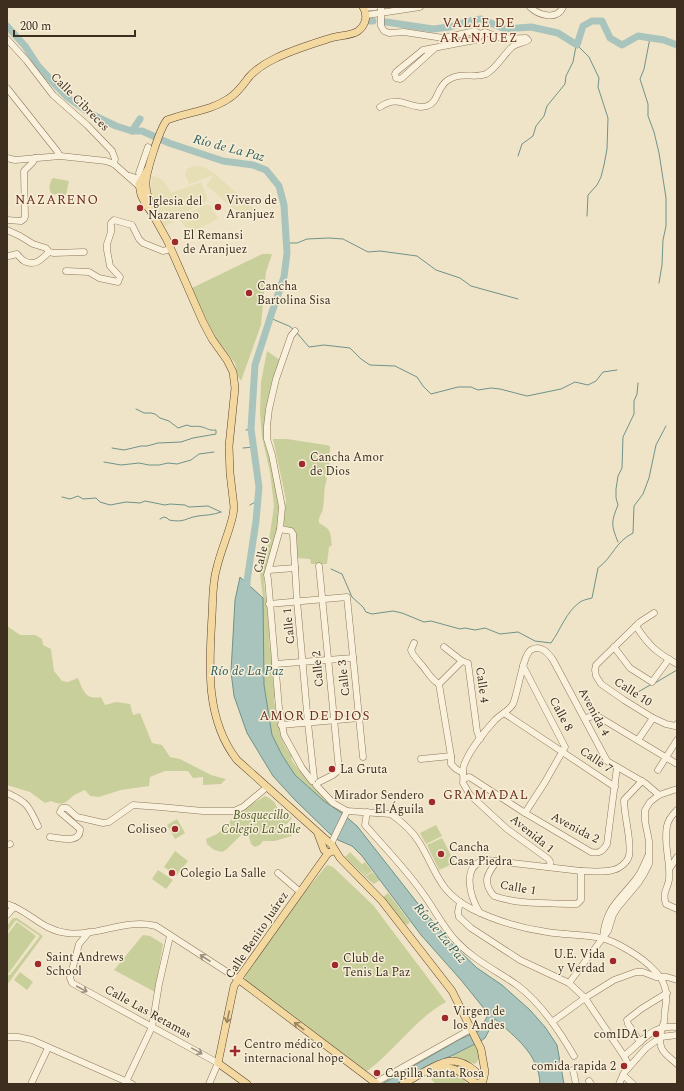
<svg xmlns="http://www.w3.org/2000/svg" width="684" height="1091" font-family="Spectral,serif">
	<rect width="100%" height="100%" fill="#f0e4c8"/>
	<g fill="#e6deb5">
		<polygon points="193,166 204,167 215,174 256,210 247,220 206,185 214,175 189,184 185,174 187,169"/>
		<polygon points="152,176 163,180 171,193 201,182 207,197 206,201 177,217 178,218 205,205 210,205 218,219 191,233 178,218 165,227 152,202 151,186"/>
	</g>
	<g fill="#c9cf9b">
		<path d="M 53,178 L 69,181 L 66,195 L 52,194 C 48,191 49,182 53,178 Z"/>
		<polygon points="262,254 272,254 266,272 261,325 241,381 238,376 235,363 217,340 206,319 192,288"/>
		<path d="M 267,351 L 280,360 L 264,431 L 279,506 L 277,530 L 266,573 L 264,576 L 265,595 C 268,600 268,621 269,629 L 270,630 L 271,635 L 269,637 L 270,648 L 273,652 L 273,668 L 272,670 L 274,689 L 276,692 L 276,696 L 274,698 L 276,719 L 278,720 C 280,735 281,738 288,751 L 292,756 L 291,759 C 307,783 321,794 344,812 L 343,814 L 324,801 L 295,775 L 282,755 L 272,735 L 269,716 L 264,685 L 263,598 L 260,574 L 269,540 L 274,506 L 270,472 L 262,437 L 260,412 L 261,382 Z"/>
		<path d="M 273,439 L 287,439 L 326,445 L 330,446 L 329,471 L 325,476 L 327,479 C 323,490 325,497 323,508 C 322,514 318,517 319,523 C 332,530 330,532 332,545 L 329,547 L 327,564 L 311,564 L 310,559 L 296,558 L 291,528 L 283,525 L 286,500 Z"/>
		<path d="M 7,626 L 20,635 L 35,635 L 42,639 L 43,645 L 51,649 L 54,671 L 62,681 L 68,682 L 78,678 C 83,690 85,700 101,697 L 105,705 L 116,702 L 130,704 L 133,715 L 140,713 L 152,743 L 162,745 L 170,757 L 180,759 L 211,775 L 226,779 L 221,784 L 203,785 L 203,777 L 193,778 L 188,771 L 165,771 L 150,777 L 149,786 L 121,790 L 99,797 L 90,796 L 85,790 C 81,792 77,793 73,796 C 64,804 63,806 51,801 L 45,803 L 30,792 L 7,785 Z"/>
		<path d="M 265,796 C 273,799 279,806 278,815 L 281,818 L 285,812 L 292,818 L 288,823 L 281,827 L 291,833 L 292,836 L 275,841 L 263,841 L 260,845 L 255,847 L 251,844 L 249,837 L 245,831 L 227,849 L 222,852 L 214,850 L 207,844 L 206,839 L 217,834 L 228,825 L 235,813 L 242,811 L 251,804 L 259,800 Z"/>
		<polygon points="177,819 185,833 175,839 167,825"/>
		<polygon points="436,825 442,836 426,844 420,833"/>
		<polygon points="442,838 455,863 439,870 427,845"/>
		<polygon points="175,851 188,861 176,876 164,867"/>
		<polygon points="350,852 362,864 361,865 365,862 372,871 367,875 359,866 367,876 372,872 380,880 374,884 370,880 374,885 345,857"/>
		<path d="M 328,865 L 333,867 L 373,905 L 446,1002 C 415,1019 396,1050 367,1071 L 309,1030 L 284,1009 L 246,982 L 245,978 L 246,974 L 308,887 L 309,887 L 326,866 Z"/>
		<polygon points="158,870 173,880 166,889 152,879"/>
		<polygon points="388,893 410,922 407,925 402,922 383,897"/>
		<polygon points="13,918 17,918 43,936 7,985 7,975 10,975 40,936 16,920 7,932 7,926"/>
		<polygon points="17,922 36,936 8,974 7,973 7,935"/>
		<polygon points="143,935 150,936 163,944 155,992 114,970"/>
		<polygon points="20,972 33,982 27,990 14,980"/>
		<path d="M 475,1044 C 479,1052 482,1058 475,1064 L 451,1056 Z"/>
		<polygon points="451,1072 461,1076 467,1084 436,1084 431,1079 442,1073"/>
	</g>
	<path fill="#a9c4bc" stroke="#6f938a" d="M 240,577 L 263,598 L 264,685 L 272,735 L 282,755 L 295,775 L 324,801 L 343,814 L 357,826 L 419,905 L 452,944 L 477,968 L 502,985 L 530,1010 L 545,1027 L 557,1045 L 564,1084 L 540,1084 C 539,1054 515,1037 495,1019 L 485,1038 L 481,1041 L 451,1056 L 431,1064 L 396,1084 L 382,1084 L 460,1039 L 479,1031 L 487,1017 L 486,1011 L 461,980 L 421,935 L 362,856 L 352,846 L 338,840 L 330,834 L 295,800 L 273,776 L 247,733 L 234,696 L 231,672 L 235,600 Z"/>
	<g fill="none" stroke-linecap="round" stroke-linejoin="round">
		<g stroke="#6f938a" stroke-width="1">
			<polyline points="650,38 644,69 640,79 648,104 648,116 654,132 659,153 666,198 666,226 663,240 662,265 659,283"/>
			<polyline points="577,45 589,57 599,78 598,87 608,118 607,149 604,165 601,177 597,185 588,195 587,216"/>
			<polyline points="518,156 522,144 533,136 536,126 544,116 547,106 565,84 566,76 573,62 576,46"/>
			<polyline points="286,243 297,243 307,239 329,238 343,239 368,252 380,251 417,256 436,270 460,278 471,286 518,299"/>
			<polyline points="270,318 289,326 293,329"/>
			<polyline points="297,333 309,347 324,345 350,348 361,359 370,365 395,366 417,377 423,386 431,394 458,387 471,387 478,390 491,388 500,389 527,396 561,389 575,382 588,385 596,381 603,372 617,370"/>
			<polyline points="246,430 251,429"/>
			<path d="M 112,448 L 124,450 L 141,446 L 147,446 L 158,443 L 181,442 L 193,438 L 216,434 L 216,430 C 209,431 207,428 202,427 C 196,425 193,428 187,425 L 178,428 L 169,421 L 160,418 L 155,414 L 151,413 L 144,413 L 136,409"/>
			<polyline points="243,448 254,447"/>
			<polyline points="104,462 121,465 139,463 149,465 159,465 168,463 177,464 191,460 199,454 214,452"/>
			<polyline points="62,497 70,499 78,496 83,499 96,498 100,502 110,505 126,502 140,503 145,501 165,505 170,504 185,505 189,507 208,506 221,512"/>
			<polyline points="250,505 257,501"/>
			<path d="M 160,519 L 164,517 L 167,518 L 169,520 C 185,523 185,518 198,516 C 206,515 213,515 221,512"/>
			<path d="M 618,542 C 611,525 611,522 618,505 L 616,498 L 616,489 L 618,476 L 622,468 L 623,437 L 634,414 L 634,401 L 637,394 L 638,383"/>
			<path d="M 331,569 L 342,574 L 352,597 L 363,607 L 366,612 L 372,614 L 393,611 L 402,613 L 424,622 L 431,621 L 460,629 L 465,628 L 475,630 L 485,628 L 500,634 L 518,632 L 535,641 L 551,643 C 561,629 566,612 580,602 C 583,600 588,599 592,598 L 598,568 C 613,557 615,542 633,533 L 634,506 L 643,494 L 649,478 L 656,445 L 666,426"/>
			<polyline points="655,683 677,670"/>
			<polyline points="631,696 652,684"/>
		</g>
		<g stroke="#a9c4bc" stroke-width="7">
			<polyline points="369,21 373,21"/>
			<polyline points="386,22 433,29 450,27 469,21 481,19 505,29 531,27 558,33 577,45 583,26 592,21 602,21 610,38 622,45 638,36 664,40 677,45"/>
			<polyline points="7,26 25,46 38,66 67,97 91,114 116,126 132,131 142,131 169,143 223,161 253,165 266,170 279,186 284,205 287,253 284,277 272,312 255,365 251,429 259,487 256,521 247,581 247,591"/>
			<polyline points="132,131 140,119"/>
		</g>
		<defs>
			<g id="minor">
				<polyline points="381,7 381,26 384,31 389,33 404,32 443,38 475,31 480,34 479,37 475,40 423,50 396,72 395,74 396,78 400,79 402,78 434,49"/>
				<path d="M 530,7 C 538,15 557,21 563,7"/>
				<polyline points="364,8 375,7"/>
				<polyline points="367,15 420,7"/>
				<polyline points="7,39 27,61 53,95 87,125 112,151 115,159 114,164"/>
				<polyline points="7,88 57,151 60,156"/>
				<path d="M 380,107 C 400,93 411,111 427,106 C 439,102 436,88 448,80 C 462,71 474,79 486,74 C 497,68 503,55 512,47 C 517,43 524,43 528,40 L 526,38 L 503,39 L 485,32 L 480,34"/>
				<polyline points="7,158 15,160 60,156 106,161 114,164 139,186"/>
				<polyline points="130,176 136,178 142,178 139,173 148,147"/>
				<polyline points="7,220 21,221 24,219 25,217 24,171 33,162 35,158"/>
				<polyline points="7,230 20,236 33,244 46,248 49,252 54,253 84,252"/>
				<path d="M 9,256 L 17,254 C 19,256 21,259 24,261 C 35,267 42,259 49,252"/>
				<polyline points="66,271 89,272 99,278 118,282 120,277 110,266 107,250 107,244 111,232 111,223 114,220 132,225 139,239 143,243 163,251 171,249"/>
				<polyline points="295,331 291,336 276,379 269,409 267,426 267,439 272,455 282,507 280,529 267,575 268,579 279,708 284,735 302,768 312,781"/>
				<polyline points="280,529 291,531 293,534 297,601 308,723 314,778"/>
				<polyline points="319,566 339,770 333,775 319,782"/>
				<polyline points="269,570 295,568"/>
				<polyline points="269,604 347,597 363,757"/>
				<path d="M 636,626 C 649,646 656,652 677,664"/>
				<path d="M 414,643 L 411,650 C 413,656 416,658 420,663 C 427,670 430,679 439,684"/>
				<polyline points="444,647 462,661 468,663 477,731 480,739"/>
				<polyline points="614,647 630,668 652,682 669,659"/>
				<polyline points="275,664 353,658"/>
				<polyline points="523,666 565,747 545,782 525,813"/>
				<polyline points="439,684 451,756 451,764 456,769 463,773"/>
				<polyline points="439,684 462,661"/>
				<polyline points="504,713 615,787"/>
				<polyline points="585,718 594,716 599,717 677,764"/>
				<polyline points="653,718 666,724 675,726 677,724"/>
				<polyline points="281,725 359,718"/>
				<polyline points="638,740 653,718 624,700 601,684 596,676 595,670 596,665 603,658 640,622 654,613"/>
				<polyline points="421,759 451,756"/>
				<polyline points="658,770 677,740"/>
				<path d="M 464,779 L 469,777 L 471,778 L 525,813 L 591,852 C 599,854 603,851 607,844 L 617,767"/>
				<path d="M 316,785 L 333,803 L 347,811 L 391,814 C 402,822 412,830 419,842 C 437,871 438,892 472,909 C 496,921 520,928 547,932 C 565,935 584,934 601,938 C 616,941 643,958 653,969 C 666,981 668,993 665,1010 C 664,1014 665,1018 664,1022 C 661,1030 658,1041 662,1049 C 665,1055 672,1059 677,1064"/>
				<path d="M 7,793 C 27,802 29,806 38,826"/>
				<path d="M 677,810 C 673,814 668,820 667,826 C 663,844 671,862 669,880 C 667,890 662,893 666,904 L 677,909"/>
				<path d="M 367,812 L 365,825 C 385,848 407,870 424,895 C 435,910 444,929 457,942 C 474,960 497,971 517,985 C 541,1003 559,1030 574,1056"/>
				<path d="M 50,837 C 60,838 81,844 80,829 L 60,812 L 62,808 L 67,808 L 77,817 L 103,823 L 109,822 L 133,805 L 160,807 L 203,811 L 234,811 L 243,807 L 267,787"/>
				<polyline points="331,844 347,811"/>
				<polyline points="7,845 10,844"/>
				<path d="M 549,867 C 551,863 551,861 547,858 L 507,829 L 470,795 L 463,783 C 464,777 462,771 464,765 C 469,751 485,731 495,720 C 501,714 509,711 513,704 C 518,693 523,654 531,650 C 541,644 548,653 553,660 L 607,761 L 645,783 L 659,795"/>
				<polyline points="670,868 677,857"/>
				<path d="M 581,871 C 592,871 602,873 613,870 C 619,869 627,863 629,856 C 632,841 624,817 624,800 L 642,781"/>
				<polyline points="278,873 299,891"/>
				<polyline points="460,902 458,912 459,917 471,928 520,960 569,983 585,998 624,1056 629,1066"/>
				<path d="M 7,904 C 30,911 41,930 67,933 C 97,937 125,918 156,926 L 238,979"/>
				<path d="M 480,913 C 470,897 460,864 487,860 L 581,871 L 581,900 L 577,904 C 550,903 519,905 494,896 C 482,882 487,874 497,861"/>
				<polyline points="7,915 14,907"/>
				<polyline points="89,932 79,944 70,978 72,983 218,1063 209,1084"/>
				<path d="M 603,937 C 606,907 619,901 636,879 C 642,872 644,864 648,856"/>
				<polyline points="569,983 608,931 613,915 618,907 639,882 644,874 649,864 649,841 645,821 645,810 650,802 659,795 677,789"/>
				<polyline points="552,1022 585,998 614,980 636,972 643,972 656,977 667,977 677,980"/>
				<polyline points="7,1037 18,1037 32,1040 132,1084"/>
				<polyline points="640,1042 628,1024 627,1020 641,1009 667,993"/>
				<path d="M 624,1056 C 642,1042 652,1024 677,1027"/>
				<polyline points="573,1070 576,1084"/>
				<polyline points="623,1075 633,1084"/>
				<polyline points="589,1081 591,1084"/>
				<polyline points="31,1084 48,1048"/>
				<polyline points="125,1084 152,1027 159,984 170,936"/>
				<polyline points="373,1084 471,1029"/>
				<polyline points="619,1084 624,1073 646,1048 661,1037 677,1035"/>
			</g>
			<g id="major">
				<path d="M 148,169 L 139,184 L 141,195 L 146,205 L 152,213 L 167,240 L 203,322 L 212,339 L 227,360 L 233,372 L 235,388 L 229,446 L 230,473 L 234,507 L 233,515 C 229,533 221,550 217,567 C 212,583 213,600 212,616 C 209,665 205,719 237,760 L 332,845 L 340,858 L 382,901 L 452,991 L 481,1049 L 485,1072 L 483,1081 L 477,1084"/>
				<path d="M 151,207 C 149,200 146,192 146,185 C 145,174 160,128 167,120 C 187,112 210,111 228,99 C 237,94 243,85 249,77 C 256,69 264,64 274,59 C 292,50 312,44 331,38 C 340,35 351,36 358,31 C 366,25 368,15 363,7"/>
				<polyline points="318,834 324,850 328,853 331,852"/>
				<polyline points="238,979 377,1084"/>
				<path d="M 435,1072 C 453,1062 462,1074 477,1084"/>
				<polyline points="247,1084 218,1063 234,986 241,975 328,853"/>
				<path d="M 403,1084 C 416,1077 437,1062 452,1061 C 460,1061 469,1066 475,1071"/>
			</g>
		</defs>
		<use href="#minor" stroke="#8d765c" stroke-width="7"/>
		<use href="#major" stroke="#5b4430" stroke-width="8"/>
		<use href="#minor" stroke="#faf1dc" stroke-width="6"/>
		<use href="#major" stroke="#f3d9a0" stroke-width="7"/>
	</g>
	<defs><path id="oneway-shaft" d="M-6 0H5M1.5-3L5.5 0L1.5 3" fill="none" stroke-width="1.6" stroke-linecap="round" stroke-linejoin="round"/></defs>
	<g stroke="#9c907e">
		<use href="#oneway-shaft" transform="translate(205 958) rotate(-147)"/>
		<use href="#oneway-shaft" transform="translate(82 989) rotate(28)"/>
		<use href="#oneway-shaft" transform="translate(197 1051) rotate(29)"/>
	</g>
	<g stroke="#988460">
		<use href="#oneway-shaft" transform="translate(228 1017) rotate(102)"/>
		<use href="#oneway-shaft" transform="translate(299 1026) rotate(-143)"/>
	</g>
	<g fill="#9e2a2b" stroke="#f7eed8" stroke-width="1.5">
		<circle cx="218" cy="207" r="4"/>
		<circle cx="140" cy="208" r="4"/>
		<circle cx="175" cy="242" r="4"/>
		<circle cx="249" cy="293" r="4"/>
		<circle cx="302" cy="464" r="4"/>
		<circle cx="332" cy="769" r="4"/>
		<circle cx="432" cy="802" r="4"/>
		<circle cx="175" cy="829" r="4"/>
		<circle cx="441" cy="854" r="4"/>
		<circle cx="172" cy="873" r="4"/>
		<circle cx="613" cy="961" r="4"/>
		<circle cx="38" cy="964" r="4"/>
		<circle cx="335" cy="965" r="4"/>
		<circle cx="445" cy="1018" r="4"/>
		<circle cx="656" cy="1034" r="4"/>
		<path d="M233 1045h4v4h4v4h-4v4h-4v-4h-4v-4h4z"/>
		<circle cx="624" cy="1066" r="4"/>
		<circle cx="377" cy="1073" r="4"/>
	</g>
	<g text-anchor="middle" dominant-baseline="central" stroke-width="3" stroke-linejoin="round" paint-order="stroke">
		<g font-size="12" fill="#3d2e20" stroke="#f7eed8">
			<text transform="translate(80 102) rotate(45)">Calle Cibreces</text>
			<text transform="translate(262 555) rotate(-77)">Calle 0</text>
			<text transform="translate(289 626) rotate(-96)">Calle 1</text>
			<text transform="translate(318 669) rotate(-95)">Calle 2</text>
			<text transform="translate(344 678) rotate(-96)">Calle 3</text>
			<text transform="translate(482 685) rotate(82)">Calle 4</text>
			<text transform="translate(633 692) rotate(33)">Calle 10</text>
			<text transform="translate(594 712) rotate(62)">Avenida 4</text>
			<text transform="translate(561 714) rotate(62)">Calle 8</text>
			<text transform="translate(596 760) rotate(34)">Calle 7</text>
			<text transform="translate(575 828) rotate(28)">Avenida 2</text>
			<text transform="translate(532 834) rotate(39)">Avenida 1</text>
			<text transform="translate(518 888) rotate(10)">Calle 1</text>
			<text transform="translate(257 935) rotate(-56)">Calle Benito Juárez</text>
			<text transform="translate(148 1012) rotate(29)">Calle Las Retamas</text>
		</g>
		<g font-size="12" fill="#3d2e20" stroke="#f7eed8" text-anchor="start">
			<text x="226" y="200">Vivero de<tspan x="226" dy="14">Aranjuez</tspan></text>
			<text x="148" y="201">Iglesia del<tspan x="148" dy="14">Nazareno</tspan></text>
			<text x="183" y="235">El Remansi<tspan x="183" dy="14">de Aranjuez</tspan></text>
			<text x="257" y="286">Cancha<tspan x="257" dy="14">Bartolina Sisa</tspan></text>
			<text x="310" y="457">Cancha Amor<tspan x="310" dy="14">de Dios</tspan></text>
			<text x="340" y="769">La Gruta</text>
			<text x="424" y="795" text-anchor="end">Mirador Sendero<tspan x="424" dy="14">El Águila</tspan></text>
			<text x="167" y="829" text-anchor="end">Coliseo</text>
			<text x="449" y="847">Cancha<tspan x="449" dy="14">Casa Piedra</tspan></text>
			<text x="180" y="873">Colegio La Salle</text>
			<text x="605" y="954" text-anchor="end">U.E. Vida<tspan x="605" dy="14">y Verdad</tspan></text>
			<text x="46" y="957">Saint Andrews<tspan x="46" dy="14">School</tspan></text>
			<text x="343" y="958">Club de<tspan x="343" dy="14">Tenis La Paz</tspan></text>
			<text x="453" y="1011">Virgen de<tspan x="453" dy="14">los Andes</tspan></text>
			<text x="648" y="1034" text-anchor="end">comIDA 1</text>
			<text x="244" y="1044">Centro médico<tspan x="244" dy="14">internacional hope</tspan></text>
			<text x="616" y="1066" text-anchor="end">comida rapida 2</text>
			<text x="385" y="1073">Capilla Santa Rosa</text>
		</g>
		<g font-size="12" font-style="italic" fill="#4d5a26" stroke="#f7eed8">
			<text x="261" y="815">Bosquecillo<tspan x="261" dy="14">Colegio La Salle</tspan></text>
		</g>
		<g font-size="13" letter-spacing="1" fill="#6b2e1e" stroke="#f7eed8">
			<text x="479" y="23">VALLE DE<tspan x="479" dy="15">ARANJUEZ</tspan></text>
			<text x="57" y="200">NAZARENO</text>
			<text x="315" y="716">AMOR DE DIOS</text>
			<text x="486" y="795">GRAMADAL</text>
		</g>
		<g font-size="13" font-style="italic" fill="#2f5d5a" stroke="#f7eed8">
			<text transform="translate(229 148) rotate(15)">Río de La Paz</text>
			<text x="247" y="671">Río de La Paz</text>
			<text transform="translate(440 933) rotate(50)">Río de La Paz</text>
		</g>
	</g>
	<rect width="684" height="1091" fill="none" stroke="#3d2e20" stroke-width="16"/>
	<path d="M14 30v6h121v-6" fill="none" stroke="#3d2e20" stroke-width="2"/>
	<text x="20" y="30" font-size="12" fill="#3d2e20" stroke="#f7eed8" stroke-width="3" paint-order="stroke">200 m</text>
</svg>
